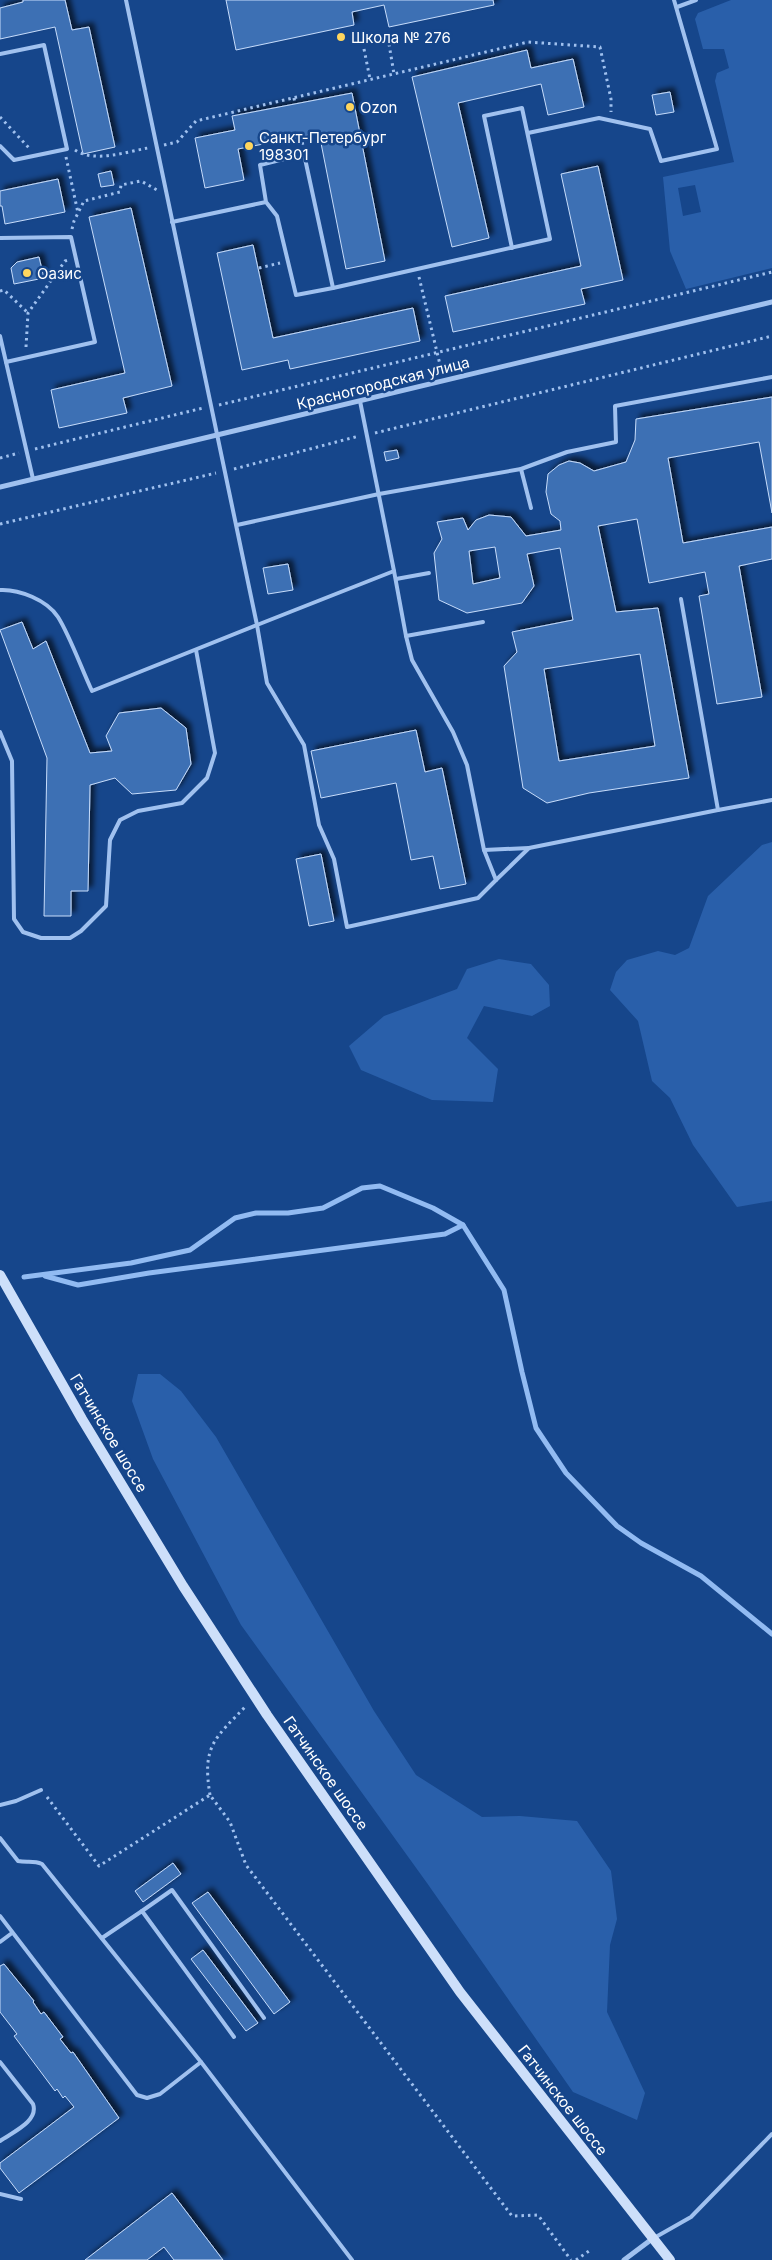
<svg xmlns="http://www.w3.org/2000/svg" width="772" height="2260" font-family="Inter,sans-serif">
	<defs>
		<filter id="shadow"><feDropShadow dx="4.5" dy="-4.5" stdDeviation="2.5" flood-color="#0009"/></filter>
	</defs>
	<rect width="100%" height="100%" fill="#16468b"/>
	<g fill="#295faa" fill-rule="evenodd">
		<path d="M 731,0 L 772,0 L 772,268 L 686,289 L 670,251 L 663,177 L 734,162 L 715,81 L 717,73 L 729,68 L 724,49 L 703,49 L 695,19 L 698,13 ZM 695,185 L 701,212 L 683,216 L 678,188 Z"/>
		<polygon points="772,842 772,1201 737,1207 693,1145 670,1098 652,1081 638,1021 610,990 616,972 627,960 658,951 675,955 689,948 708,896 762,845"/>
		<polygon points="499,959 531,964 549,985 550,1006 532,1016 484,1006 467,1038 498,1069 493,1102 432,1100 361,1070 349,1046 384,1016 457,989 467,969"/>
		<polygon points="138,1374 160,1374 181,1391 216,1437 374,1711 416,1775 482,1817 520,1816 577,1821 611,1871 617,1919 610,1945 607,2012 645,2093 637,2120 573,2092 427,1883 241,1625 153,1459 132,1401"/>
	</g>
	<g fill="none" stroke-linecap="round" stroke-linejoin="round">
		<g stroke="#92bbf2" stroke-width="5">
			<polyline points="45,1276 78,1285 149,1273 445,1234 463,1225"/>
			<polyline points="24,1277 131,1263 190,1250 235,1218 256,1213 288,1213 323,1208 362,1188 380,1186 433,1208 463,1225 504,1290 522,1372 536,1428 566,1473 617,1526 641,1543 701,1576 772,1634"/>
		</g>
	</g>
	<g fill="#3e70b4" stroke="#c6dcfb" fill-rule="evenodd" filter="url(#shadow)">
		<polygon points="23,0 65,0 72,30 89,27 115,147 83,154 55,27 0,39 0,8 23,2"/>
		<polygon points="226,0 493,0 494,5 389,27 384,5 352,12 354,25 236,50"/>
		<polygon points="527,50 531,68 573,59 584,107 548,115 541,84 458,103 489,238 452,247 412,77"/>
		<polygon points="670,92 674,112 656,115 652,95"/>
		<polygon points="352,93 385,261 346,269 319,133 238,149 244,180 205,188 195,138 235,130 232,116"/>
		<polygon points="598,166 623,280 581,289 585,304 453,332 445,296 581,266 561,174"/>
		<polygon points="111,171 114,185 101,187 98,174"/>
		<polygon points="58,179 65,212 5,224 2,206 0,206 0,191"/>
		<polygon points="131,208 172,386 123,398 127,413 59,428 51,390 125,373 89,217"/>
		<polygon points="253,245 273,338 413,308 420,341 290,369 288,360 242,370 217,253"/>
		<polygon points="39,257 44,278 14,284 11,268 17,262"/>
		<path d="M 772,397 L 772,513 L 759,442 L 668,458 L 683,543 L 772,527 L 772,559 L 739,566 L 762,697 L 717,704 L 699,596 L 709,594 L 705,572 L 649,583 L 637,519 L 598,526 L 616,612 L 658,608 L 689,778 L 589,793 L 547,803 L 523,788 L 504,666 L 517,652 L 512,632 L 573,620 L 560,548 L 527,554 L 534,586 L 522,603 L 467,613 L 439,600 L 434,553 L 442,539 L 437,522 L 463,518 L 468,530 L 476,520 L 489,515 L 511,517 L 526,536 L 561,530 L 560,521 L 551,514 L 546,492 L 548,474 L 559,465 L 569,461 L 580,463 L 594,471 L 626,462 L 635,440 L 636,419 ZM 495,547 L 500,578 L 473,584 L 469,551 ZM 640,654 L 655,746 L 559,761 L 544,669 Z"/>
		<polygon points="397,450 399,458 386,461 384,452"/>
		<polygon points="288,564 293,590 268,594 263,568"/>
		<polygon points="22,622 33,649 46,641 90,753 112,751 106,736 119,713 161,708 186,728 191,764 176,790 132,794 115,778 90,785 88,891 71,891 71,916 44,916 47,758 0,630"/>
		<polygon points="416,730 425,772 442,768 466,884 440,889 433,856 411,860 396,783 321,798 311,751"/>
		<polygon points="321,854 334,921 309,926 296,859"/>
		<polygon points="173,1863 181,1874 143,1902 135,1891"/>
		<polygon points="208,1892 290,2002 274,2014 192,1903"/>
		<polygon points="203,1950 258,2023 246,2031 191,1959"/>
		<polygon points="4,1964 34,2001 33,2002 41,2014 44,2012 63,2037 60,2039 71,2053 73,2052 119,2118 19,2193 0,2168 0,2163 74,2107 65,2096 63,2098 57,2089 55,2091 14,2036 17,2034 0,2012 0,1966"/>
		<polygon points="172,2193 223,2260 174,2260 164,2247 147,2260 85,2260"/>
	</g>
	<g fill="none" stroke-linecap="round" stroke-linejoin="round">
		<g stroke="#a0c1ef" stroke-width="3" stroke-dasharray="2.5 4" stroke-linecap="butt">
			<polyline points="389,44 394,74"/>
			<polyline points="364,49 370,79"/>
			<polyline points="294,98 295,104"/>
			<polyline points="0,117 29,148"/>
			<polyline points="301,136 303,146"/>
			<polyline points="164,145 177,142 196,121 528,42 600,47 611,99 611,112"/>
			<path d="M 75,150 C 95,163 125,152 148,148"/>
			<polyline points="66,157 78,213"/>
			<polyline points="72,229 74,221 84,201 120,192 121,185 141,181 157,190"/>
			<polyline points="259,268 280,263"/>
			<polyline points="419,277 442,373"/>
			<polyline points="0,291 4,290 28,313"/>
			<polyline points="26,347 28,313 65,261 68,260"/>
			<polyline points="219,405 772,272"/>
			<polyline points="375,433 772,336"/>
			<polyline points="35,449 203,408"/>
			<polyline points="0,458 19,453"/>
			<polyline points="234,469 359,436"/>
			<polyline points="0,524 216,473"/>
			<path d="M 210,1795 C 202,1746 214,1739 247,1705"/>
			<polyline points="47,1797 99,1866 210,1795 230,1822 246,1865 512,2216 538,2215 571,2260"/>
			<polyline points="576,2260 589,2251"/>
		</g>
		<g stroke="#a0c1ef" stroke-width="4">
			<polyline points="677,7 696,0"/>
			<polyline points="0,54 44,45 67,149 14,160 0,146"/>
			<polyline points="528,133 599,118 650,129 661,161 717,149 674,0"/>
			<polyline points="172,222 266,202 260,165 304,154 333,288 296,295 277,216 266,202"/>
			<polyline points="0,238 71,237 95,342 6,362 0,336"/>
			<path d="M 333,288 C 405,272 478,255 550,239 L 522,108 L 484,116 L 512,248"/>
			<polyline points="6,362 33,479"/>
			<polyline points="360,401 394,571 257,625 267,683 304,745 319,825 334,859 347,927 478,898 496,880 484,850 467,765 453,732 412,660 406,636"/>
			<polyline points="521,469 531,508"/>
			<polyline points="237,525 379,494 521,469 567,452 616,442 615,406 772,377"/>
			<polyline points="394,571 406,636 483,622"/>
			<polyline points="396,579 429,573"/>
			<path d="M 0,590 C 19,589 47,600 58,617 C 70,636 82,670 92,691 L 257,625 L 126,0"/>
			<polyline points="0,732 12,761 14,919 23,932 41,938 70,938 81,931 106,906 110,840 120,820 138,811 182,803 207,778 215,753 196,650"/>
			<polyline points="718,810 772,800"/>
			<polyline points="484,850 529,848"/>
			<polyline points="496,880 529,848 718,810 681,599"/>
			<polyline points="0,1805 16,1801 41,1790"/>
			<path d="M 0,1838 L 18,1861 C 27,1863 33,1860 42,1864 L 201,2062 L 352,2260"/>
			<polyline points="142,1911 172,1890 264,2018"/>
			<polyline points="0,1916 137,2095 147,2098 160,2094 201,2062"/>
			<polyline points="102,1938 142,1911 234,2037"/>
			<polyline points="0,1942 12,1933"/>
			<path d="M 0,2062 L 33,2104 C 39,2121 13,2132 0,2141"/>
			<polyline points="0,2194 21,2199"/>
			<polyline points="654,2238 691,2217 772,2134"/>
		</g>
		<g stroke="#a0c1ef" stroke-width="5">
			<polyline points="0,487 772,302"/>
			<polyline points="624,2260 652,2239"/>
		</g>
		<polyline stroke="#cddffa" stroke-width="10" points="0,1275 82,1419 183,1586 267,1715 460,1992 670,2260"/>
	</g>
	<g fill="#ffd65e" stroke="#16468b" stroke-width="2">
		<circle cx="341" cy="37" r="5"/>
		<circle cx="350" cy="107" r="5"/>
		<circle cx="249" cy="146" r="5"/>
		<circle cx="27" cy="273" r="5"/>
	</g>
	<g text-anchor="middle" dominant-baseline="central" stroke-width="5" stroke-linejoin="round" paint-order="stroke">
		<g font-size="15" fill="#fff" stroke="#16468b" text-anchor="start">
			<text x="351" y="37">Школа № 276</text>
			<text x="360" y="107">Ozon</text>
			<text x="259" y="137">Санкт-Петербург<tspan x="259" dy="17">198301</tspan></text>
			<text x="37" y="273">Оазис</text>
		</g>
		<g font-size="15" fill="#fff" stroke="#16468b">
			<text transform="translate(383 383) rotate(-14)">Красногородская улица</text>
			<text transform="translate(109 1433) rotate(59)">Гатчинское шоссе</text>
			<text transform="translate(326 1773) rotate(55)">Гатчинское шоссе</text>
			<text transform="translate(563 2100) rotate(52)">Гатчинское шоссе</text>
		</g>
	</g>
</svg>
